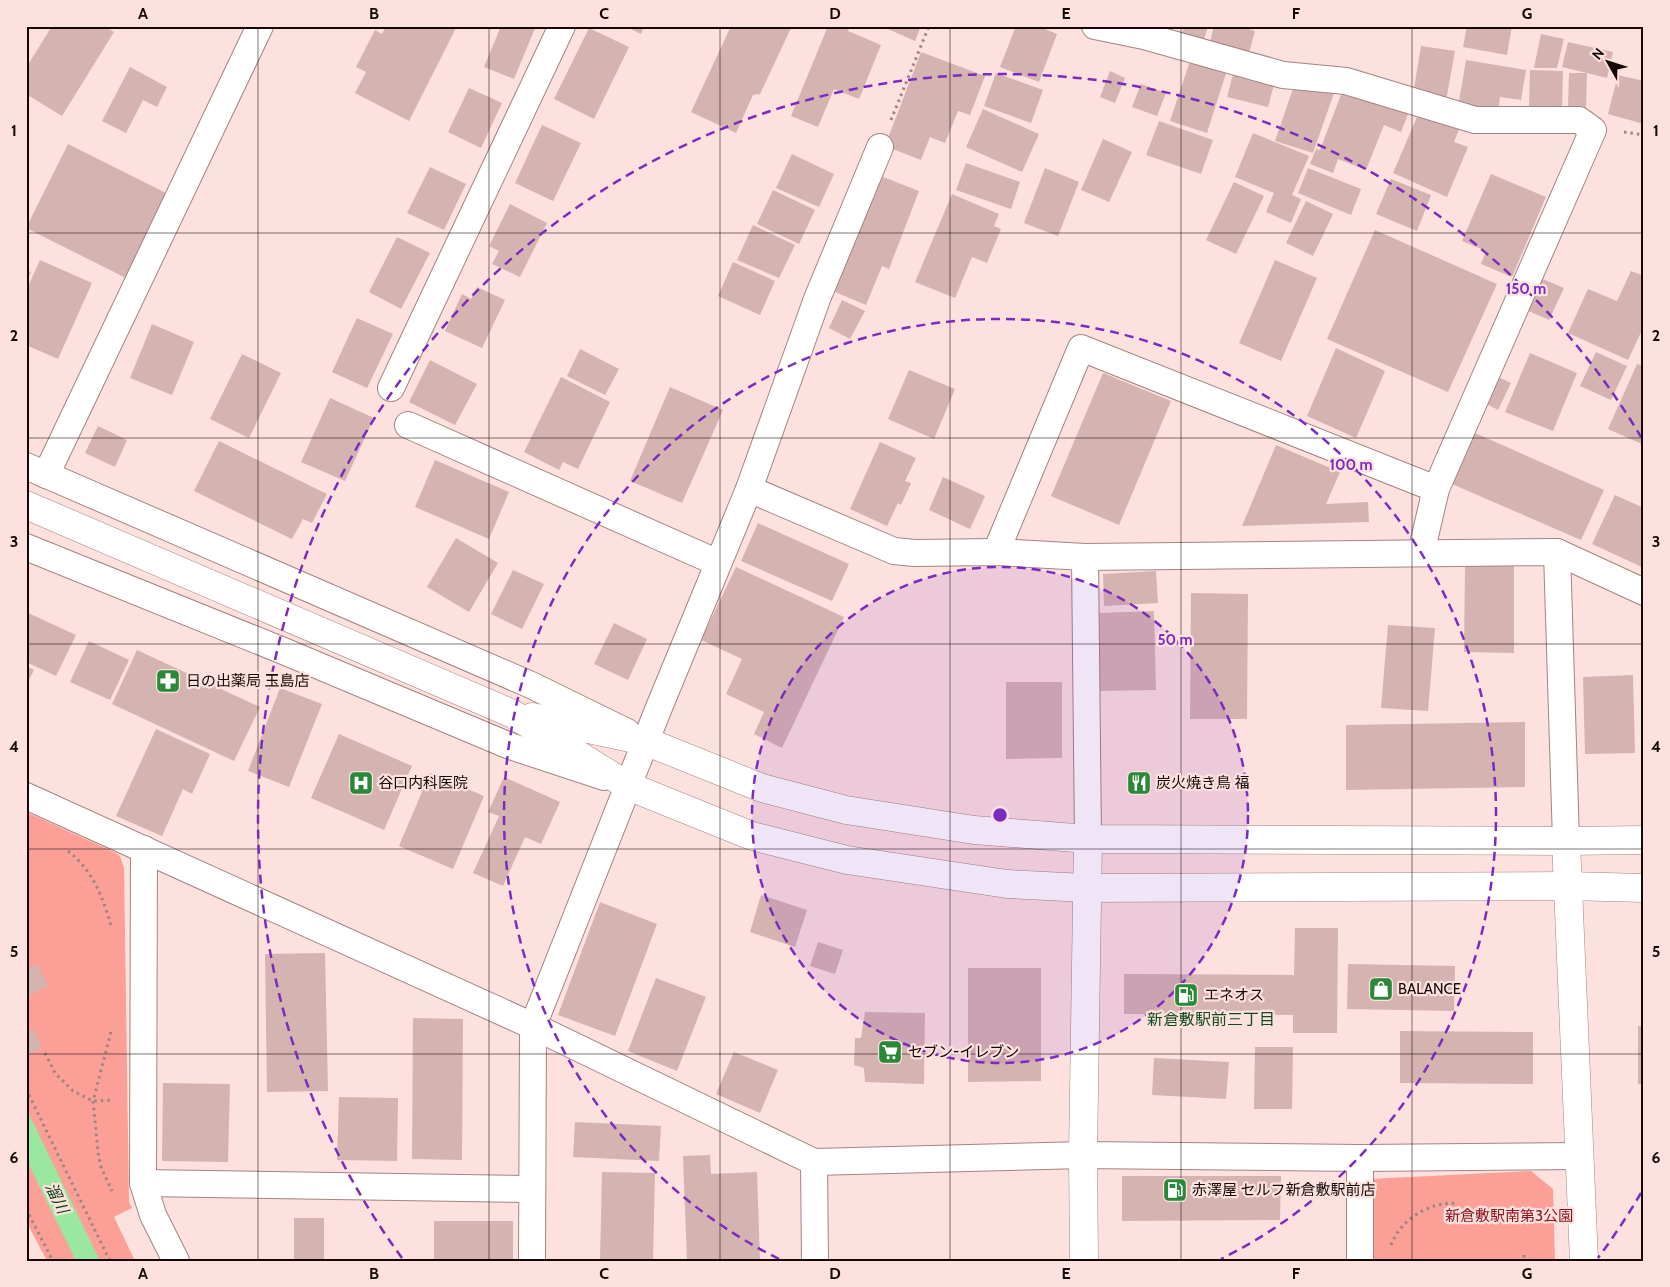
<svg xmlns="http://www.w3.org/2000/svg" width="1670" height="1287" font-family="Cabin,'Noto Sans JP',sans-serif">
	<rect width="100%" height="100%" fill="#fde1de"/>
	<g fill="#fb9f97">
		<polygon points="26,812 114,852 120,856 124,868 129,1202 132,1208 114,1217 135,1261 47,1261 26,1221"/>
		<polygon points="1531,1171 1553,1189 1555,1261 1370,1261 1370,1179"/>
	</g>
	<polygon fill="#9ae79f" points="26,1108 100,1261 76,1261 26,1159"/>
	<g fill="#d5b3b0">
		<polygon points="52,26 104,26 114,32 62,116 26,94 26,68"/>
		<polygon points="386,26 457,26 409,121 355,93 366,72 356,67 375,30 382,34"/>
		<polygon points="501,26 530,26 535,28 514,79 484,67"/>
		<polygon points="625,26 644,26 641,34"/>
		<polygon points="731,26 792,26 760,94 753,95 736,133 691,112"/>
		<polygon points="828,26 850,26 848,31 881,45 859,99 834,89 818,127 791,116"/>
		<polygon points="881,26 921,26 915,41"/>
		<polygon points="1016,26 1038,26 1057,34 1039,82 1000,67"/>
		<polygon points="1184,26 1208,26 1202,47 1180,41"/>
		<polygon points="1214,26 1239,26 1255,31 1247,60 1208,49"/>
		<polygon points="1467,26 1512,26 1507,55 1463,47"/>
		<polygon points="589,28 629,47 594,119 554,99"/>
		<polygon points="1541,34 1564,39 1557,68 1534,68"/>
		<polygon points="1568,42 1613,52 1607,78 1587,73 1586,109 1568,108 1569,73 1587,73 1562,67"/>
		<polygon points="1421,46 1455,51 1446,101 1413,95"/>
		<polygon points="921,52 985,76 970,115 958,111 945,143 930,137 921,160 885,146"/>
		<polygon points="1192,55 1228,67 1207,133 1170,121"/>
		<polygon points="1466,60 1526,70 1521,100 1500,97 1498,114 1458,107"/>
		<polygon points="130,67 167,87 157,107 143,100 126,133 102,121"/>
		<polygon points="1235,67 1276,77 1268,107 1227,97"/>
		<polygon points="1530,70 1563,71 1562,111 1529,110"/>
		<polygon points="1110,71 1125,78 1115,103 1100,97"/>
		<polygon points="996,73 1043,90 1031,123 984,106"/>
		<polygon points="1618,75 1644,81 1644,124 1608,114"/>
		<polygon points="1296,80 1334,93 1313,153 1275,141"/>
		<polygon points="1141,84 1166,93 1157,116 1132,107"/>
		<polygon points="1345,84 1410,109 1401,132 1384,125 1366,170 1338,159 1333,173 1310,164 1316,149 1320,150"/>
		<polygon points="469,88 502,103 481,148 448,132"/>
		<polygon points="983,109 1039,134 1022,172 966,147"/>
		<polygon points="1420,110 1460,127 1454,142 1468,147 1447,197 1393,173"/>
		<polygon points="1159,121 1213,140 1201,174 1146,155"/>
		<polygon points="542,125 581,143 553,201 515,183"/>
		<polygon points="1253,133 1309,156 1292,195 1301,199 1291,223 1266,212 1274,193 1235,177"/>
		<polygon points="1103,139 1132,152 1109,202 1081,190"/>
		<polygon points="68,144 172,196 130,280 26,228"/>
		<polygon points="792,154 834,174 819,207 776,188"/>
		<polygon points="966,163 1020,182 1011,209 956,190"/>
		<polygon points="430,167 466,184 444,230 407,213"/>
		<polygon points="1045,168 1079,182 1058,236 1024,223"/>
		<polygon points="1308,168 1361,189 1351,215 1298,193"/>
		<polygon points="873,173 919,191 889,269 882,266 866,305 823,287"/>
		<polygon points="1491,174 1546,197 1512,277 1481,264 1486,251 1462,241"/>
		<polygon points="1391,179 1431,195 1417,231 1376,214"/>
		<polygon points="1234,182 1264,196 1236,254 1206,240"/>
		<polygon points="773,190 815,210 799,244 757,224"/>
		<polygon points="952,194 999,214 994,226 1001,229 987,263 972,257 955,298 915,282"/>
		<polygon points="1306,201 1333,214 1313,256 1286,243"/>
		<polygon points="510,204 547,223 520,277 492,264 499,251 489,246"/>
		<polygon points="753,225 795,245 779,278 737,260"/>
		<polygon points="1375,230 1497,284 1448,392 1327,339"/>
		<polygon points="397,237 430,253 401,309 369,292"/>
		<polygon points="40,260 92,283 58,359 26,345 26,291"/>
		<polygon points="1275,260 1317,278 1281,361 1239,343"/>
		<polygon points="733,262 775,281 760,315 718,296"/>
		<polygon points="26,270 31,272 26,283"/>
		<polygon points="1631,271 1644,276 1644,326 1628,360 1568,333 1588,289 1617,301"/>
		<polygon points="1538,277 1564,288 1549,320 1524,309"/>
		<polygon points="477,287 505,300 482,348 445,331 462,294 471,299"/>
		<polygon points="842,300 865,311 850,339 829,328"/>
		<polygon points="357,318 393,334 367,388 332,372"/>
		<polygon points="152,324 194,342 172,395 130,378"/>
		<polygon points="1336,348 1385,371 1356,438 1307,416"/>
		<polygon points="580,349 619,369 605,395 567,376"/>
		<polygon points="1596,352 1627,366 1611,400 1580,386"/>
		<polygon points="1530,353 1577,373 1553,431 1505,412"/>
		<polygon points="242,354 281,373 249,438 210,419"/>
		<polygon points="430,360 477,384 455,425 409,402"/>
		<polygon points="1637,364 1644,366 1644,445 1608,429"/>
		<polygon points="909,370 955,389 934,439 888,419"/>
		<polygon points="1103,373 1171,401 1119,525 1051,496"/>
		<polygon points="1492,374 1511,383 1498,410 1479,400"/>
		<polygon points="561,377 610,402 578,469 563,462 559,470 524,452"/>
		<polygon points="670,387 723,410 682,503 630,481"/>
		<polygon points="330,398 374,418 345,481 301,462"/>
		<polygon points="98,426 127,440 115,467 85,453"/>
		<polygon points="1475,433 1604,490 1581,540 1452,484"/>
		<polygon points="219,441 327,494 312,523 303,519 292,539 194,491"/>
		<polygon points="880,442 916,458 905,481 911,483 901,505 898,503 887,526 850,509"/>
		<polygon points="1276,445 1340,472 1326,504 1368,502 1369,522 1242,526"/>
		<polygon points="435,460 509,492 489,539 415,507"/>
		<polygon points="943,477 985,496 970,529 929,510"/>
		<polygon points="1615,495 1644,508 1644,568 1592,544"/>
		<polygon points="758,523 849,564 832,601 741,561"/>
		<polygon points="456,538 498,563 469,612 427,587"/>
		<polygon points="1465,566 1514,566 1514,653 1464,652"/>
		<polygon points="736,567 844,617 782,748 754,734 764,712 726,694 742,659 701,640"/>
		<polygon points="513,570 544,584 522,629 491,614"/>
		<polygon points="1156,571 1158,603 1104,606 1103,574"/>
		<polygon points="1191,593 1248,594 1247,719 1190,719"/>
		<polygon points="1154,611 1156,690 1100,691 1099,613"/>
		<polygon points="26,612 76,635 56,676 26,662"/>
		<polygon points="614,623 647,639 628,680 594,664"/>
		<polygon points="1388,625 1435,628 1428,711 1381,708"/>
		<polygon points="89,641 129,660 110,700 70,682"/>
		<polygon points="137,650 260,707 234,761 112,704"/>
		<polygon points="26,666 34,670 26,686"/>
		<polygon points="1633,675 1635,753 1585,754 1583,677"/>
		<polygon points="1006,682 1062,682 1062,758 1006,759"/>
		<polygon points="280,688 322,704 289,787 248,771"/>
		<polygon points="1525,722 1525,787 1346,790 1346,725"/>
		<polygon points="156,729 210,754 192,794 183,789 162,836 116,816"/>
		<polygon points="339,734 412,766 384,830 311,798"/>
		<polygon points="430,773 484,796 453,869 399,846"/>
		<polygon points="504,777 560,802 541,844 525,837 503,886 473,873 499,816 488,812"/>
		<polygon points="761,895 807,910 795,947 750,932"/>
		<polygon points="600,902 657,924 615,1036 558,1015"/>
		<polygon points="1295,928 1338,928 1337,1033 1293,1033 1293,1015 1124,1014 1124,974 1294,975"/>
		<polygon points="818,942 843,950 835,974 810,966"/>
		<polygon points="325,953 328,1091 267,1092 265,954"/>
		<polygon points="37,964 48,985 27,997 26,970"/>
		<polygon points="1348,964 1455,966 1454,1011 1347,1009"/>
		<polygon points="968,968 1041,968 1041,1081 968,1082"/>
		<polygon points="656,978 706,997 677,1071 628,1051"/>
		<polygon points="865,1012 925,1013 924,1084 865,1082 864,1068 854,1065 855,1038 861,1038"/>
		<polygon points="413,1018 463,1019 462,1160 412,1159"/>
		<rect x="1638" y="1026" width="6" height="58"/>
		<polygon points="34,1029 42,1048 26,1055 26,1032"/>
		<polygon points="1400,1031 1533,1032 1533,1084 1400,1083"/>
		<polygon points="1255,1047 1293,1047 1292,1109 1254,1109"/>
		<polygon points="734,1052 778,1070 760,1113 716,1094"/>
		<polygon points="1154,1058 1229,1062 1226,1099 1152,1095"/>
		<polygon points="163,1083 230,1084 228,1162 162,1161"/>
		<polygon points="339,1097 398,1098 397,1161 337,1160"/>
		<polygon points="575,1122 661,1126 659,1161 573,1157"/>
		<polygon points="710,1155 711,1174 757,1172 760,1261 687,1261 683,1156"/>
		<polygon points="602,1172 655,1173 653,1261 600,1261"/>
		<polygon points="1122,1176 1281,1176 1280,1220 1122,1221"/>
		<rect x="294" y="1218" width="30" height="43"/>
		<rect x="434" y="1221" width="79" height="40"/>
	</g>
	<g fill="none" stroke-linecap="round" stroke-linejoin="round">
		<defs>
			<g id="street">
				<polyline points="1095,26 1144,36 1283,75 1346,81 1475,120 1579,120 1593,130 1436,489 1421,553"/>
				<polyline points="391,388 562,26"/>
				<polyline points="408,425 718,563"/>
				<polyline points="26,466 531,685 627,732"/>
				<polyline points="46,475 260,26"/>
				<polyline points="749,489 894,551 915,553 996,552 1085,557 1557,552 1644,592"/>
				<polyline points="26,547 281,650 510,746 604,777"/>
				<polyline points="996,552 1081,348 1436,489"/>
				<polyline points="1557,552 1566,841"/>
				<polyline points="1085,557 1088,839"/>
				<polyline points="26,796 533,1026 814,1162 1083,1155 1360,1158 1579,1156"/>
				<polyline points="144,849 143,1183 153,1215 176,1261"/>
				<polyline points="1360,1158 1360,1261"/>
				<polyline points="814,1162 815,1261"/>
				<polyline points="143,1183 531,1189"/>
				<polyline points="532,1261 533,1026 658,710 749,489 817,299 880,147"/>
			</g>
			<g id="secondary">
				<polyline points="26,505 513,714 628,786 752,836 847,860 1007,884 1086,888 1568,886 1644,888"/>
				<polyline points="532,717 645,741 762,788 846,810 974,830 1088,839 1566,841 1644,840"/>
				<polyline points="1566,841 1584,1261"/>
				<polyline points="1084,1261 1083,1155 1088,839"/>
			</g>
		</defs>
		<use href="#street" stroke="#a38481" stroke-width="28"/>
		<use href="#secondary" stroke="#a38481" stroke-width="29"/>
		<g stroke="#9b8684" stroke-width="3" stroke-dasharray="2.5 4" stroke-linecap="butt">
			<polyline points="891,120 929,26"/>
			<polyline points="1624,132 1644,135"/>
			<path d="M 68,851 C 93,870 104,900 112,929"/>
			<polyline points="111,1032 93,1101 98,1152 101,1167 112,1191"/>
			<polyline points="45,1053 55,1073 73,1091 93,1101 114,1100"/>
			<polyline points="26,1089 110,1261"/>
			<polyline points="26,1209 53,1261"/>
			<path d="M 1391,1245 C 1401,1219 1431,1200 1458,1204"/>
			<polyline points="1524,1255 1524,1261"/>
		</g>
		<use href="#street" stroke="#fff" stroke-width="26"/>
		<use href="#secondary" stroke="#fff" stroke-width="28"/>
	</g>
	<path fill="none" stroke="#140908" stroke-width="1" stroke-opacity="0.55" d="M 258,26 L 258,1261M 489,26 L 489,1261M 720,26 L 720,1261M 950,26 L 950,1261M 1181,26 L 1181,1261M 1412,26 L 1412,1261M 26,233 L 1644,233M 26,438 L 1644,438M 26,644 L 1644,644M 26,849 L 1644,849M 26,1054 L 1644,1054"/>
	<circle cx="1000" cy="815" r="248" fill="#7b2cbf" fill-opacity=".12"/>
	<g fill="none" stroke="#7b2cbf" stroke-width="2.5" stroke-dasharray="9 6">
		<circle cx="1000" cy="815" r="248"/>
		<path d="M779 1259A496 496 0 1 1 1221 1259"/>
		<path d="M1641 1193A744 744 0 0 1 1598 1258M402 1258A744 744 0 1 1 1641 437"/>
	</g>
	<defs>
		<symbol id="pharmacy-square" viewBox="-11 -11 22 22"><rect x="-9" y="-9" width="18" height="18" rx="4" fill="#2a8839" stroke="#fde1de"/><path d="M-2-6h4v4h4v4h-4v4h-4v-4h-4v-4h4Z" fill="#fff"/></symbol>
		<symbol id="hospital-square" viewBox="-11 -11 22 22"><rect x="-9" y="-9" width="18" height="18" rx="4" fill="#2a8839" stroke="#fde1de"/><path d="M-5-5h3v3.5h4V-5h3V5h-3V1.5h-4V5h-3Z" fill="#fff"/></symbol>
		<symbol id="restaurant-square" viewBox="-11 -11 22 22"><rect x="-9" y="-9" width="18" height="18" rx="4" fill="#2a8839" stroke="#fde1de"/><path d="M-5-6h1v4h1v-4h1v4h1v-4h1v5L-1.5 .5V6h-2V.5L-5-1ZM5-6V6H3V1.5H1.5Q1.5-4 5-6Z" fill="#fff"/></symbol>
		<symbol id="shop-square" viewBox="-11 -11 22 22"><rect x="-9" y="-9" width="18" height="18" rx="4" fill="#2a8839" stroke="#fde1de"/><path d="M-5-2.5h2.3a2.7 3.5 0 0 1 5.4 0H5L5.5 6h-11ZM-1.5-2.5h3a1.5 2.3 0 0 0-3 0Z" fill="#fff"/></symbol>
		<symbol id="fuel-square" viewBox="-11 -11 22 22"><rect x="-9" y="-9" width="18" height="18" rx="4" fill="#2a8839" stroke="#fde1de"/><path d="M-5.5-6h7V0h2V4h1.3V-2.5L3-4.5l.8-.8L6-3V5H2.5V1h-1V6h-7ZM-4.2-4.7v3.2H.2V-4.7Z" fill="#fff"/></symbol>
		<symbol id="supermarket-square" viewBox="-11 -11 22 22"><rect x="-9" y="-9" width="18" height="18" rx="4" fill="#2a8839" stroke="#fde1de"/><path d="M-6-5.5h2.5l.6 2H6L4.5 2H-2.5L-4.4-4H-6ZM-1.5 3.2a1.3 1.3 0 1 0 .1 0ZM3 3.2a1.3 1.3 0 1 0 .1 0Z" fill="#fff"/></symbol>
	</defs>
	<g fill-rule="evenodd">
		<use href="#pharmacy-square" x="154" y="667" width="28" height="28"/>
		<use href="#hospital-square" x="347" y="769" width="28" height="28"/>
		<use href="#restaurant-square" x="1125" y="769" width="28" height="28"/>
		<use href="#shop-square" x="1367" y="975" width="28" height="28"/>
		<use href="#fuel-square" x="1172" y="981" width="28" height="28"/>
		<use href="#supermarket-square" x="876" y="1038" width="28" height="28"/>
		<use href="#fuel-square" x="1161" y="1176" width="28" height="28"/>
	</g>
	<g text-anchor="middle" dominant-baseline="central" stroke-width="4.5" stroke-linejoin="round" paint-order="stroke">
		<g font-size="15" fill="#140908" stroke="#fde1de" text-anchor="start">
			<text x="186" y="681">日の出薬局 玉島店</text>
			<text x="378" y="783">谷口内科医院</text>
			<text x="1156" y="783">炭火焼き鳥 福</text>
			<text x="1398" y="989">BALANCE</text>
			<text x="1204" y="995">エネオス</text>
			<text x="908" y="1052">セブン-イレブン</text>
			<text x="1192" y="1190">赤澤屋 セルフ新倉敷駅前店</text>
		</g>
		<g font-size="15" fill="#8b1219" stroke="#fde1de">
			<text x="1509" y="1216">新倉敷駅南第3公園</text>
		</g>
		<g font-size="16" fill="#104c1b" stroke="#fde1de">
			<text x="1211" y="1019">新倉敷駅前三丁目</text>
		</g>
		<g font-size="16" font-style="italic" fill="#033d0f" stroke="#fde1de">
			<text transform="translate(57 1198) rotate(64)">溜川</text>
		</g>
	</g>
	<circle cx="1000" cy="815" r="8" fill="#7b2cbf" stroke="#fde1de" stroke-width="2.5"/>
	<g font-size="15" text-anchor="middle" font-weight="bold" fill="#7b2cbf" stroke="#fde1de" stroke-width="4.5" stroke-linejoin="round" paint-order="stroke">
		<text x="1526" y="294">150 m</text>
		<text x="1351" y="470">100 m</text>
		<text x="1175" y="645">50 m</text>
	</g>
	<rect width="1670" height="1287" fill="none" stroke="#fde1de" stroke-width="55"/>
	<g transform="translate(1608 62) rotate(309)" stroke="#fde1de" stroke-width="4" paint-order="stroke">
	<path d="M0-4L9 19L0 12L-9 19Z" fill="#140908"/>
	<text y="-8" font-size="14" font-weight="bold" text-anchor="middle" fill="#140908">N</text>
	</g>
	<rect x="28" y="28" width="1614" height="1232" fill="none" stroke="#140908" stroke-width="2"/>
	<g font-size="16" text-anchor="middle" font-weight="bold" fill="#140908">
		<text x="143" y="19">A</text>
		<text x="374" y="19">B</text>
		<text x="604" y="19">C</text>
		<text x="835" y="19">D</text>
		<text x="1066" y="19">E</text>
		<text x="1296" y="19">F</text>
		<text x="1527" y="19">G</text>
		<text x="14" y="136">1</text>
		<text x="1656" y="136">1</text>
		<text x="14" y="341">2</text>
		<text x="1656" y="341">2</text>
		<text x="14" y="547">3</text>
		<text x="1656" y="547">3</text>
		<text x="14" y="752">4</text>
		<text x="1656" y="752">4</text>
		<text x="14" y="957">5</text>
		<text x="1656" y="957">5</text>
		<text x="14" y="1163">6</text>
		<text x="1656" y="1163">6</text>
		<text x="143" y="1279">A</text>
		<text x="374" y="1279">B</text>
		<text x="604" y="1279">C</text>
		<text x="835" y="1279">D</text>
		<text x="1066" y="1279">E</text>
		<text x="1296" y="1279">F</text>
		<text x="1527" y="1279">G</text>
	</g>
</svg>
